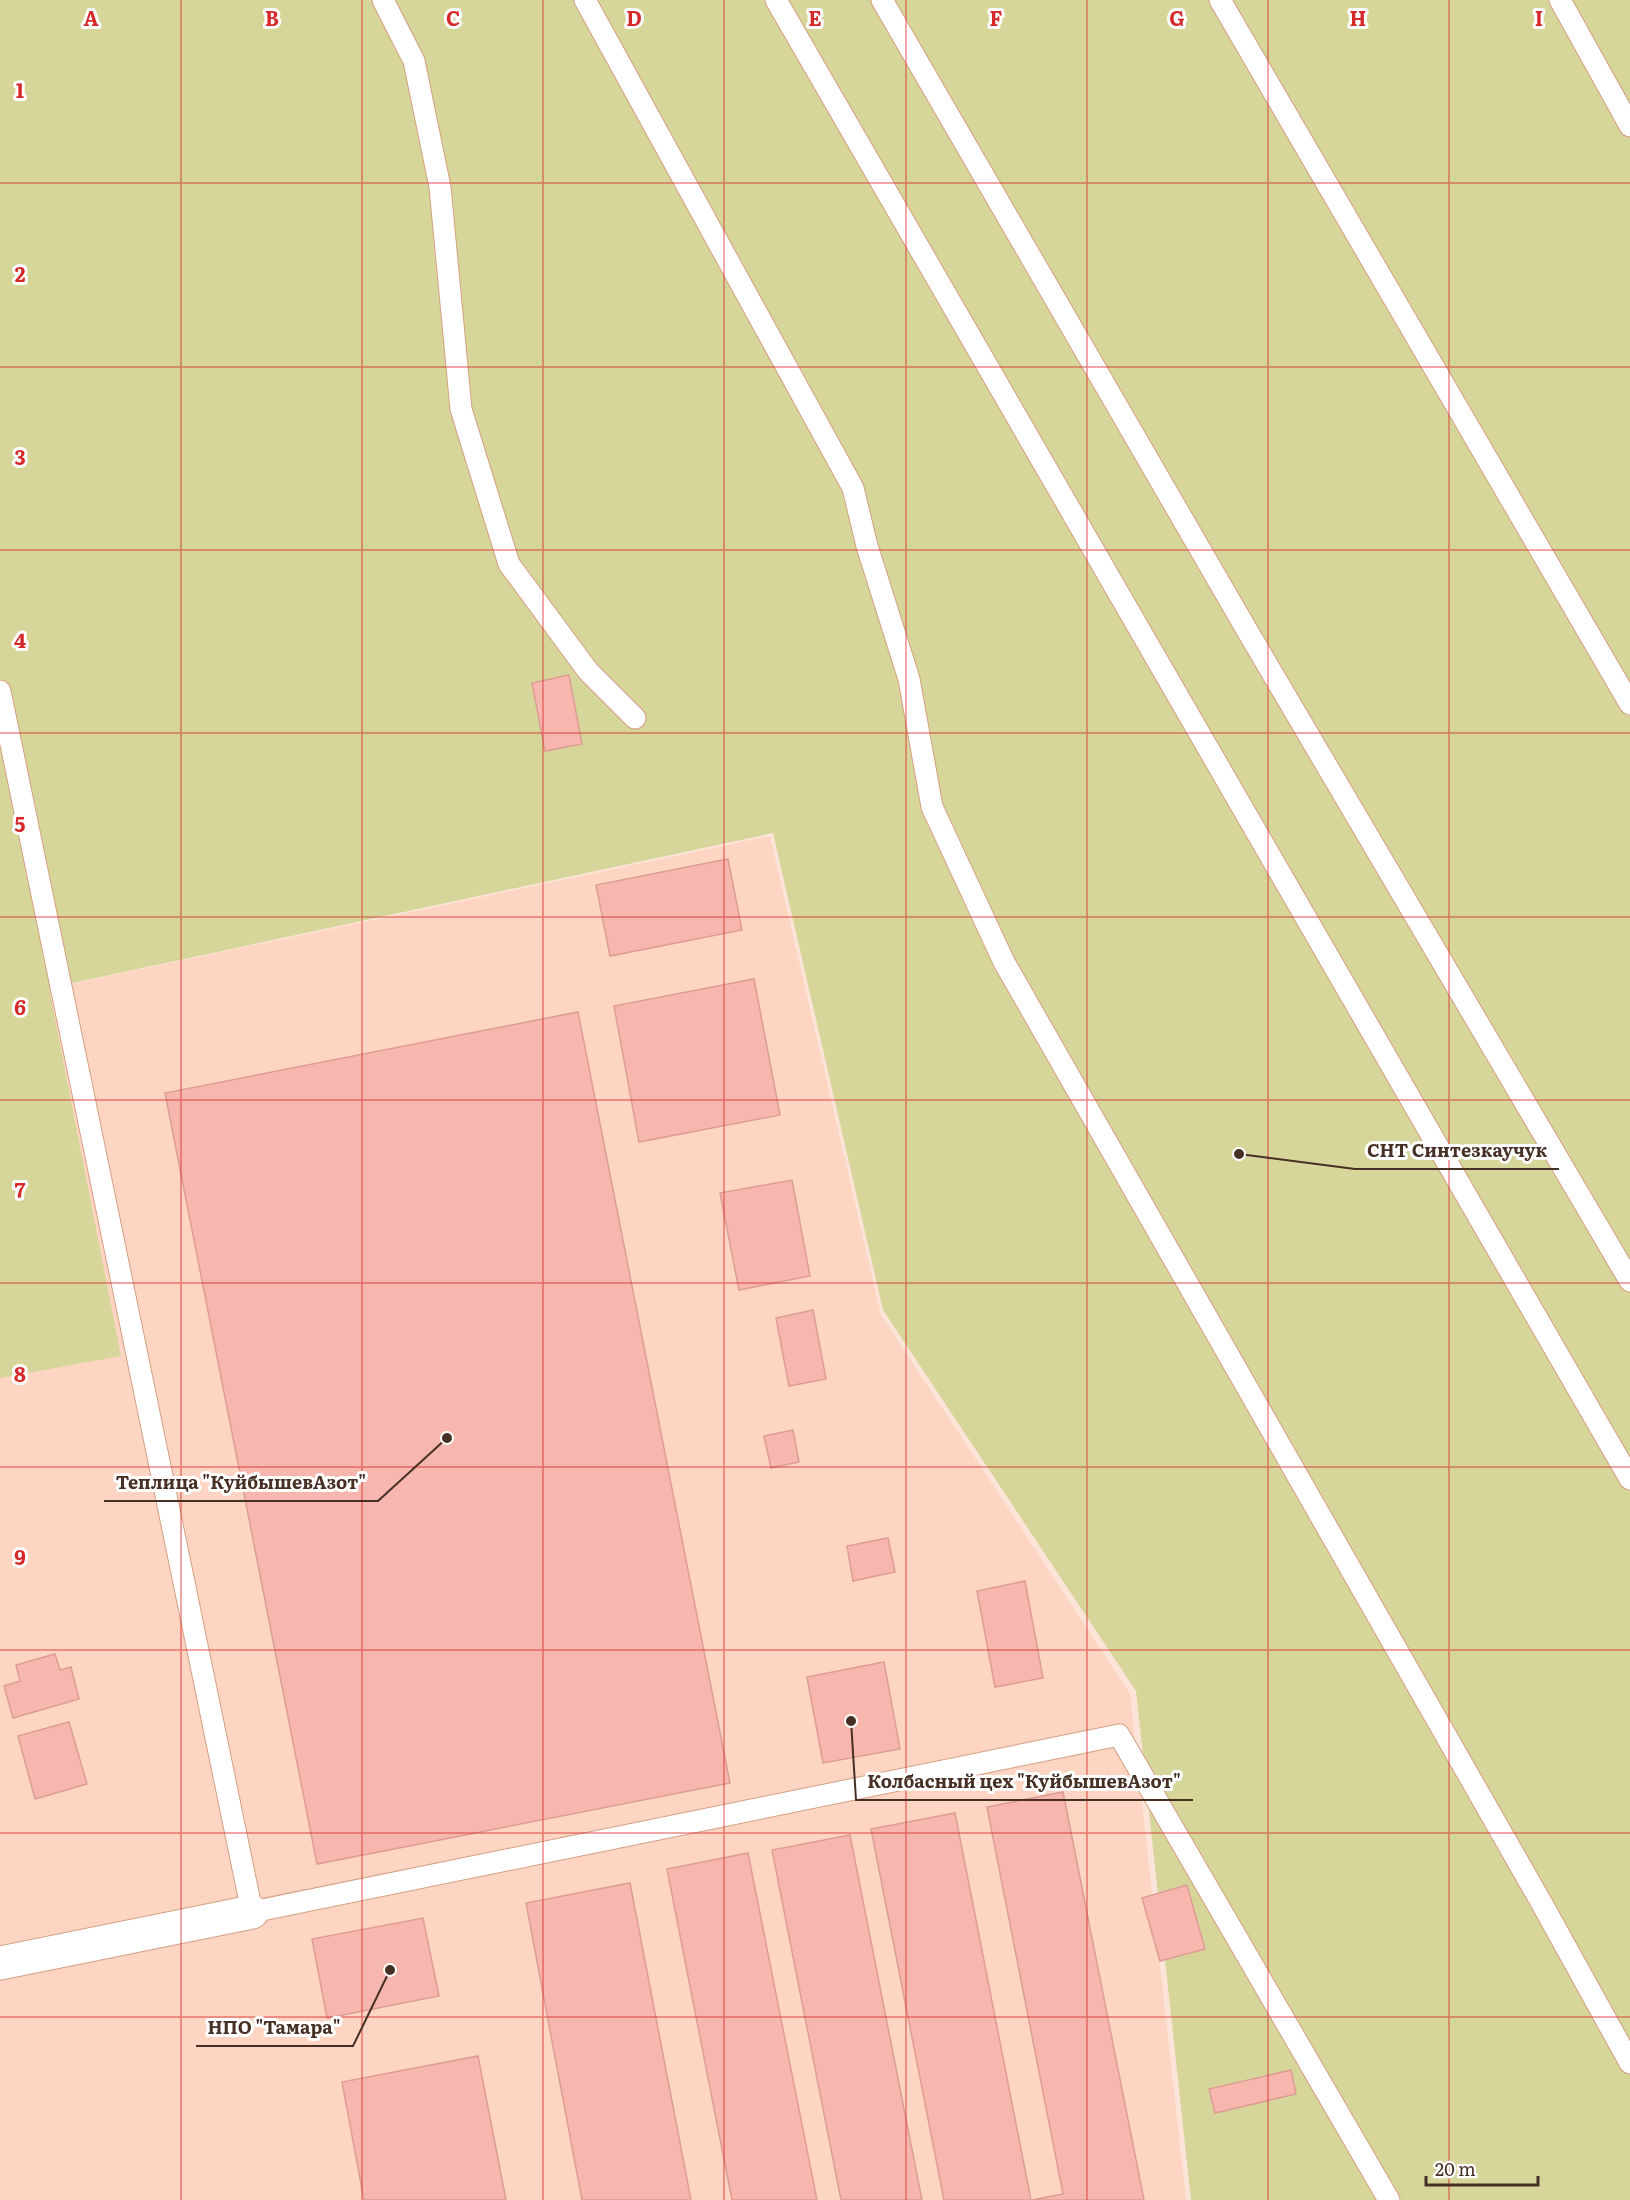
<svg xmlns="http://www.w3.org/2000/svg" width="1630" height="2200" font-family="Literata,serif">
	<rect width="100%" height="100%" fill="#fce4d9"/>
	<polygon fill="#fdd5c2" points="770,836 881,1315 1130,1694 1186,2200 0,2200 0,999"/>
	<polygon fill="#d6d69a" points="0,0 1630,0 1630,2200 1191,2200 1136,1691 883,1310 773,833 49,988 121,1356 0,1378"/>
	<g fill="#f8b7ae" stroke="#dc9d94" stroke-width="1.5">
		<polygon points="569,675 582,744 545,751 532,683"/>
		<polygon points="728,859 742,930 610,956 596,885"/>
		<polygon points="754,979 780,1115 639,1142 614,1006"/>
		<polygon points="578,1012 730,1783 317,1864 165,1093"/>
		<polygon points="792,1180 810,1276 739,1290 720,1193"/>
		<polygon points="813,1310 826,1379 789,1386 776,1318"/>
		<polygon points="793,1430 799,1462 771,1468 764,1436"/>
		<polygon points="888,1538 895,1572 853,1581 847,1546"/>
		<polygon points="1025,1581 1043,1678 995,1687 977,1591"/>
		<polygon points="55,1654 60,1670 71,1667 79,1699 13,1718 4,1686 20,1681 16,1665"/>
		<polygon points="884,1662 900,1749 823,1763 807,1677"/>
		<polygon points="69,1722 87,1784 35,1799 18,1736"/>
		<polygon points="1063,1792 1144,2200 1032,2200 1063,2194 987,1807"/>
		<polygon points="955,1813 1031,2200 944,2200 871,1829"/>
		<polygon points="850,1835 922,2200 841,2200 772,1850"/>
		<polygon points="748,1853 817,2200 732,2200 667,1869"/>
		<polygon points="630,1883 691,2200 582,2200 526,1903"/>
		<polygon points="1187,1885 1205,1949 1160,1961 1142,1898"/>
		<polygon points="423,1918 439,1996 327,2018 312,1939"/>
		<polygon points="478,2056 506,2200 364,2200 342,2082"/>
		<polygon points="1291,2070 1296,2094 1215,2113 1209,2089"/>
	</g>
	<g fill="none" stroke-linecap="round" stroke-linejoin="round">
		<defs>
			<g id="lane">
				<polyline points="383,0 414,61 440,187 461,409 509,564 588,671 635,718"/>
				<polyline points="585,0 853,488 867,546 909,679 932,807 1004,962 1541,1902 1630,2063"/>
				<polyline points="776,0 1630,1479"/>
				<polyline points="882,0 1248,632 1630,1281"/>
				<polyline points="1220,0 1630,704"/>
				<polyline points="1560,0 1630,126"/>
				<polyline points="0,691 252,1912 1119,1735 1389,2200"/>
			</g>
			<polyline id="street" points="0,1963 252,1912"/>
		</defs>
		<use href="#lane" stroke="#d69f83" stroke-width="23"/>
		<use href="#street" stroke="#d69f83" stroke-width="35"/>
		<use href="#lane" stroke="#fff" stroke-width="21"/>
		<use href="#street" stroke="#fff" stroke-width="33"/>
	</g>
	<path fill="none" stroke="#d62828" stroke-width="1.5" stroke-opacity="0.55" d="M 181,0 L 181,2200M 362,0 L 362,2200M 543,0 L 543,2200M 724,0 L 724,2200M 906,0 L 906,2200M 1087,0 L 1087,2200M 1268,0 L 1268,2200M 1449,0 L 1449,2200M 0,183 L 1630,183M 0,367 L 1630,367M 0,550 L 1630,550M 0,733 L 1630,733M 0,917 L 1630,917M 0,1100 L 1630,1100M 0,1283 L 1630,1283M 0,1467 L 1630,1467M 0,1650 L 1630,1650M 0,1833 L 1630,1833M 0,2017 L 1630,2017"/>
	<g font-size="20" text-anchor="middle" font-weight="bold" fill="#d62828" stroke="#fff" stroke-width="6" stroke-linejoin="round" paint-order="stroke">
		<text x="91" y="26">A</text>
		<text x="272" y="26">B</text>
		<text x="453" y="26">C</text>
		<text x="634" y="26">D</text>
		<text x="815" y="26">E</text>
		<text x="996" y="26">F</text>
		<text x="1177" y="26">G</text>
		<text x="1358" y="26">H</text>
		<text x="1539" y="26">I</text>
		<text x="20" y="98">1</text>
		<text x="20" y="282">2</text>
		<text x="20" y="465">3</text>
		<text x="20" y="648">4</text>
		<text x="20" y="832">5</text>
		<text x="20" y="1015">6</text>
		<text x="20" y="1198">7</text>
		<text x="20" y="1382">8</text>
		<text x="20" y="1565">9</text>
	</g>
	<path fill="none" stroke="#462f24" stroke-width="2" d="M1239 1154L1355 1169H1559M447 1438L378 1501H104M851 1721L856 1800H1193M390 1970L353 2046H196"/>
	<g fill="#462f24" stroke="#fff" stroke-width="2">
		<circle cx="1239" cy="1154" r="6"/>
		<circle cx="447" cy="1438" r="6"/>
		<circle cx="851" cy="1721" r="6"/>
		<circle cx="390" cy="1970" r="6"/>
	</g>
	<g font-size="18" text-anchor="middle" font-weight="bold" fill="#462f24" stroke="#fff" stroke-width="6" stroke-linejoin="round" paint-order="stroke">
		<text x="1457" y="1157">СНТ Синтезкаучук</text>
		<text x="241" y="1489">Теплица "КуйбышевАзот"</text>
		<text x="1024" y="1788">Колбасный цех "КуйбышевАзот"</text>
		<text x="274" y="2034">НПО "Тамара"</text>
	</g>
	<path d="M1426 2176v9h112v-9" fill="none" stroke="#462f24" stroke-width="3"/>
	<text x="1435" y="2176" font-size="18" fill="#462f24" stroke="#ffffff" stroke-width="4.5" paint-order="stroke">20 m</text>
</svg>
